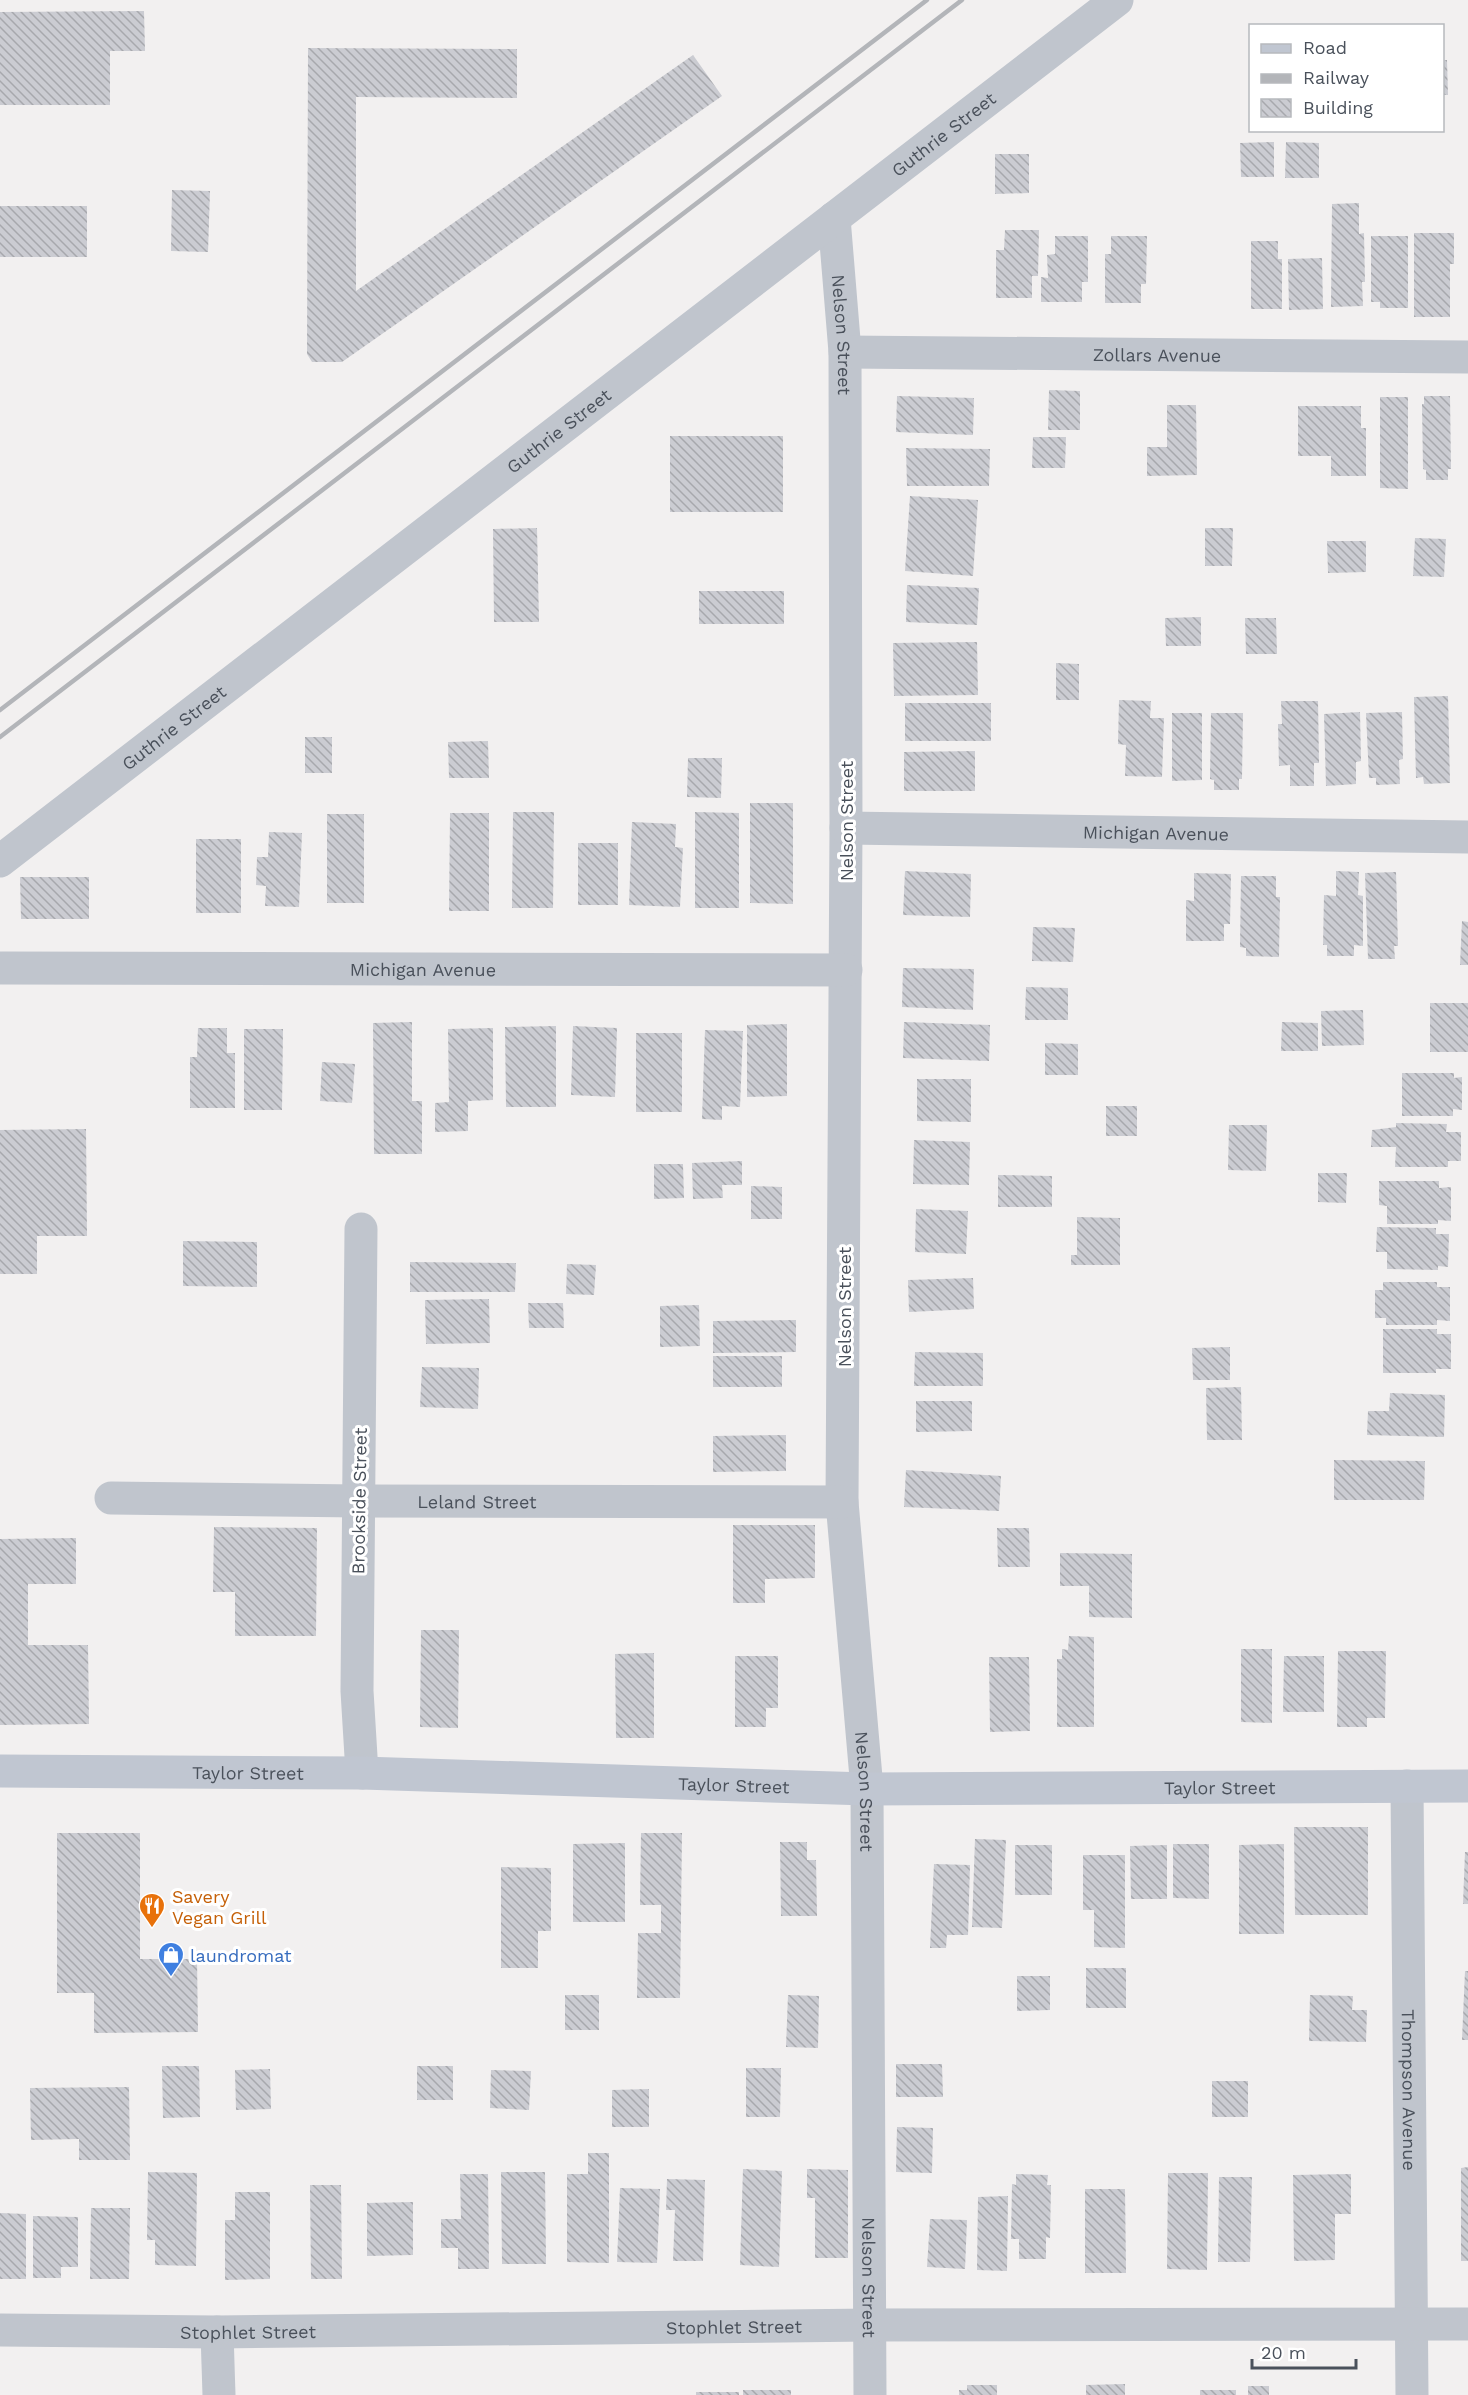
<svg xmlns="http://www.w3.org/2000/svg" width="1468" height="2395" font-family="'Work Sans',sans-serif">
	<defs>
		<pattern id="building-back-hatch" width="6" height="6" patternUnits="userSpaceOnUse" patternTransform="scale(1.5)"><rect width="6" height="6" fill="#cbccd2"/><path d="M-1 5l2 2M0 0l6 6M5-1l2 2" fill="none" stroke="#a7a8ad"/></pattern>
	</defs>
	<rect width="100%" height="100%" fill="#f2f0f0"/>
	<g fill="url(#building-back-hatch)">
		<polygon points="144,11 145,51 110,51 110,105 0,105 0,12"/>
		<polygon points="308,48 517,49 517,98 356,97 356,291 693,55 722,96 342,362 312,362 307,354"/>
		<polygon points="1442,60 1447,60 1448,95 1442,95"/>
		<polygon points="1274,142 1274,177 1241,177 1240,143"/>
		<polygon points="1286,142 1319,143 1319,178 1285,178"/>
		<polygon points="995,154 1029,154 1029,193 995,194"/>
		<polygon points="172,190 210,191 208,252 171,251"/>
		<polygon points="1359,203 1359,234 1364,233 1365,282 1362,282 1363,306 1331,307 1332,204"/>
		<rect x="0" y="206" width="87" height="51"/>
		<polygon points="1005,230 1039,230 1038,276 1032,276 1032,298 996,298 996,250 1004,250"/>
		<polygon points="1414,233 1454,233 1454,264 1450,264 1450,317 1414,317"/>
		<polygon points="1055,236 1088,236 1088,282 1082,282 1082,302 1041,302 1041,277 1048,278 1047,255 1055,254"/>
		<polygon points="1111,236 1147,236 1146,284 1141,284 1141,303 1105,303 1105,254 1111,254"/>
		<polygon points="1371,236 1408,236 1408,308 1380,308 1380,302 1371,302"/>
		<polygon points="1251,241 1278,241 1278,259 1282,259 1282,309 1251,309"/>
		<polygon points="1322,258 1323,309 1289,310 1288,259"/>
		<polygon points="1049,390 1080,391 1080,430 1048,430"/>
		<polygon points="897,396 974,398 973,435 896,432"/>
		<polygon points="1424,396 1450,396 1451,469 1448,469 1448,480 1426,480 1426,470 1423,469 1422,404 1424,404"/>
		<polygon points="1380,397 1408,397 1408,489 1380,488"/>
		<polygon points="1167,405 1196,405 1197,475 1147,476 1147,447 1167,447"/>
		<polygon points="1298,406 1361,406 1361,428 1366,428 1366,476 1331,476 1331,456 1298,456"/>
		<rect x="670" y="436" width="113" height="76"/>
		<polygon points="1033,437 1066,437 1065,468 1032,468"/>
		<polygon points="906,448 990,449 989,486 907,486"/>
		<polygon points="910,496 978,500 973,576 905,571"/>
		<polygon points="537,528 539,622 494,622 493,529"/>
		<polygon points="1205,528 1233,528 1232,566 1205,566"/>
		<polygon points="1415,538 1446,539 1444,577 1413,576"/>
		<polygon points="1327,541 1366,541 1366,572 1328,573"/>
		<polygon points="907,585 979,588 977,625 906,622"/>
		<rect x="699" y="591" width="85" height="33"/>
		<polygon points="1201,617 1201,646 1166,646 1165,618"/>
		<polygon points="1245,618 1276,618 1277,654 1246,654"/>
		<polygon points="977,642 978,695 894,696 893,643"/>
		<polygon points="1056,663 1079,664 1079,700 1056,700"/>
		<polygon points="1448,696 1450,783 1424,784 1423,777 1416,778 1414,697"/>
		<polygon points="1119,700 1151,701 1150,718 1164,718 1162,777 1125,776 1126,745 1118,744"/>
		<polygon points="1281,701 1318,701 1319,763 1314,763 1314,786 1290,786 1290,765 1279,766 1278,724 1282,724"/>
		<rect x="905" y="703" width="86" height="38"/>
		<polygon points="1360,712 1361,761 1356,762 1356,784 1326,786 1324,714"/>
		<polygon points="1402,712 1403,759 1399,760 1400,784 1376,785 1376,778 1369,778 1366,713"/>
		<polygon points="1172,713 1202,713 1202,780 1172,781"/>
		<polygon points="1211,713 1243,713 1242,779 1239,779 1239,790 1214,790 1214,780 1210,779"/>
		<rect x="305" y="737" width="27" height="36"/>
		<polygon points="488,741 489,778 449,778 448,742"/>
		<polygon points="975,751 975,791 904,791 904,752"/>
		<polygon points="688,758 722,758 721,798 687,797"/>
		<polygon points="750,803 793,803 793,904 750,903"/>
		<polygon points="513,812 554,812 553,908 512,908"/>
		<polygon points="695,812 739,813 739,908 695,908"/>
		<polygon points="450,813 489,813 489,911 449,911"/>
		<rect x="327" y="814" width="37" height="89"/>
		<polygon points="632,822 676,824 675,847 683,848 680,907 629,905"/>
		<polygon points="269,832 302,833 299,907 265,906 266,886 256,885 257,857 268,857"/>
		<rect x="196" y="839" width="45" height="74"/>
		<rect x="578" y="843" width="40" height="62"/>
		<polygon points="905,871 971,874 970,917 903,915"/>
		<polygon points="1336,871 1359,872 1358,895 1363,896 1363,946 1354,945 1354,956 1327,956 1327,945 1323,945 1324,895 1336,896"/>
		<polygon points="1396,872 1398,946 1394,946 1395,959 1368,959 1365,873"/>
		<polygon points="1194,873 1231,874 1230,924 1224,924 1224,941 1186,941 1186,900 1194,901"/>
		<polygon points="1241,876 1276,876 1276,897 1280,897 1279,957 1246,956 1246,948 1240,947"/>
		<polygon points="20,877 89,877 89,919 21,919"/>
		<polygon points="1462,921 1468,922 1468,965 1460,965"/>
		<polygon points="1033,927 1075,928 1073,962 1032,961"/>
		<polygon points="903,968 974,969 973,1010 902,1007"/>
		<polygon points="1026,987 1068,988 1068,1020 1025,1020"/>
		<rect x="1430" y="1003" width="38" height="49"/>
		<polygon points="1363,1010 1364,1045 1322,1046 1321,1011"/>
		<polygon points="412,1022 412,1101 422,1101 422,1154 374,1154 373,1023"/>
		<polygon points="904,1022 990,1025 989,1061 903,1058"/>
		<polygon points="1282,1022 1318,1023 1318,1051 1281,1051"/>
		<polygon points="787,1024 787,1096 747,1097 747,1025"/>
		<polygon points="556,1026 556,1107 506,1107 505,1027"/>
		<polygon points="573,1026 617,1028 615,1097 571,1095"/>
		<polygon points="198,1028 227,1028 227,1053 235,1053 235,1108 190,1108 190,1057 197,1057"/>
		<polygon points="493,1028 493,1100 468,1101 468,1131 435,1132 435,1103 449,1102 448,1029"/>
		<polygon points="244,1029 283,1029 282,1110 244,1110"/>
		<polygon points="705,1030 743,1031 740,1107 722,1106 722,1120 702,1119"/>
		<rect x="636" y="1033" width="46" height="79"/>
		<polygon points="1045,1043 1078,1044 1078,1075 1045,1075"/>
		<polygon points="322,1062 355,1064 352,1103 320,1101"/>
		<polygon points="1402,1073 1454,1073 1454,1078 1462,1077 1462,1110 1453,1109 1453,1116 1402,1116"/>
		<polygon points="917,1079 971,1079 971,1122 917,1121"/>
		<rect x="1106" y="1106" width="31" height="30"/>
		<polygon points="1396,1123 1447,1124 1446,1132 1461,1132 1461,1161 1448,1161 1448,1167 1395,1167 1396,1147 1371,1147 1372,1130 1396,1127"/>
		<polygon points="1229,1125 1267,1125 1266,1171 1228,1170"/>
		<polygon points="86,1129 87,1236 37,1236 37,1274 0,1274 0,1130"/>
		<polygon points="914,1140 970,1142 969,1185 913,1184"/>
		<polygon points="742,1161 742,1185 722,1185 723,1198 693,1199 692,1163"/>
		<polygon points="654,1164 683,1164 684,1198 654,1199"/>
		<polygon points="1318,1173 1347,1173 1346,1203 1318,1202"/>
		<polygon points="998,1175 1052,1176 1052,1207 998,1207"/>
		<polygon points="1379,1181 1439,1181 1439,1188 1451,1187 1451,1221 1438,1220 1438,1224 1387,1224 1387,1206 1379,1205"/>
		<polygon points="751,1186 782,1187 782,1219 751,1219"/>
		<polygon points="916,1209 968,1211 966,1254 915,1252"/>
		<polygon points="1077,1217 1120,1218 1120,1265 1071,1265 1071,1255 1077,1255"/>
		<polygon points="1377,1227 1436,1228 1436,1234 1449,1234 1448,1267 1438,1266 1438,1270 1387,1269 1387,1252 1376,1252"/>
		<polygon points="183,1241 257,1242 257,1287 183,1286"/>
		<polygon points="410,1262 516,1263 515,1292 410,1292"/>
		<polygon points="567,1264 596,1265 594,1295 566,1294"/>
		<polygon points="973,1278 974,1309 909,1312 908,1280"/>
		<polygon points="1383,1282 1437,1282 1437,1287 1450,1287 1450,1321 1437,1320 1437,1325 1386,1325 1386,1318 1375,1318 1375,1290 1383,1290"/>
		<polygon points="489,1299 490,1343 426,1344 425,1300"/>
		<polygon points="528,1303 563,1303 564,1328 529,1328"/>
		<polygon points="699,1305 700,1346 660,1347 660,1306"/>
		<polygon points="796,1320 796,1352 713,1353 713,1321"/>
		<polygon points="1383,1329 1437,1329 1437,1334 1451,1334 1451,1369 1436,1369 1436,1373 1383,1373"/>
		<polygon points="1230,1347 1230,1380 1193,1380 1192,1348"/>
		<polygon points="915,1352 983,1353 983,1386 914,1386"/>
		<rect x="713" y="1356" width="69" height="31"/>
		<polygon points="422,1367 479,1368 478,1409 420,1407"/>
		<polygon points="1241,1387 1242,1440 1207,1440 1206,1388"/>
		<polygon points="1390,1393 1445,1395 1444,1437 1367,1435 1368,1411 1389,1411"/>
		<polygon points="916,1401 972,1401 972,1431 916,1432"/>
		<polygon points="786,1435 786,1471 713,1472 713,1436"/>
		<polygon points="1334,1460 1425,1461 1424,1500 1334,1500"/>
		<polygon points="906,1470 1001,1476 999,1511 904,1507"/>
		<polygon points="733,1525 815,1525 815,1578 765,1579 765,1603 733,1603"/>
		<polygon points="214,1527 317,1528 316,1636 235,1636 235,1592 213,1592"/>
		<polygon points="997,1528 1029,1528 1030,1567 998,1567"/>
		<polygon points="76,1538 76,1584 28,1584 28,1645 88,1645 89,1724 0,1725 0,1539"/>
		<polygon points="1060,1553 1132,1554 1132,1618 1089,1617 1089,1586 1060,1586"/>
		<polygon points="421,1630 459,1630 458,1728 420,1727"/>
		<polygon points="1069,1636 1094,1637 1094,1727 1057,1727 1057,1659 1062,1659 1062,1649 1068,1650"/>
		<polygon points="1241,1649 1272,1649 1272,1723 1241,1722"/>
		<polygon points="1338,1651 1386,1651 1385,1718 1367,1718 1367,1727 1337,1727"/>
		<polygon points="654,1653 654,1738 616,1738 615,1654"/>
		<polygon points="735,1656 778,1656 778,1708 766,1708 766,1727 735,1727"/>
		<polygon points="1284,1656 1324,1656 1324,1712 1283,1712"/>
		<polygon points="989,1657 1029,1657 1030,1731 990,1732"/>
		<polygon points="1294,1827 1368,1827 1368,1915 1295,1915"/>
		<polygon points="57,1833 140,1833 140,1959 197,1959 198,2032 94,2033 94,1993 57,1993"/>
		<polygon points="641,1833 682,1833 680,1998 637,1998 638,1933 661,1933 661,1905 640,1905"/>
		<polygon points="975,1839 1006,1840 1002,1928 972,1927"/>
		<polygon points="780,1842 807,1842 807,1860 816,1860 817,1916 781,1916"/>
		<polygon points="625,1843 625,1922 573,1922 573,1844"/>
		<polygon points="1173,1844 1209,1844 1209,1899 1173,1898"/>
		<polygon points="1284,1844 1284,1934 1239,1934 1239,1845"/>
		<rect x="1015" y="1845" width="37" height="50"/>
		<polygon points="1167,1845 1167,1899 1131,1899 1130,1846"/>
		<polygon points="1465,1852 1468,1852 1468,1904 1463,1904"/>
		<polygon points="1083,1855 1125,1855 1125,1948 1094,1947 1094,1910 1083,1910"/>
		<polygon points="934,1864 970,1865 968,1935 947,1935 946,1948 930,1948"/>
		<polygon points="501,1867 551,1868 551,1931 538,1931 538,1968 501,1968"/>
		<rect x="1086" y="1968" width="40" height="40"/>
		<polygon points="1465,1971 1468,1971 1468,2040 1462,2040"/>
		<polygon points="1017,1976 1050,1976 1050,2010 1017,2011"/>
		<rect x="565" y="1995" width="34" height="35"/>
		<polygon points="788,1995 819,1996 818,2048 786,2047"/>
		<polygon points="1310,1995 1353,1996 1352,2010 1367,2010 1366,2042 1309,2041"/>
		<polygon points="896,2064 942,2064 943,2097 896,2097"/>
		<polygon points="162,2066 199,2066 200,2117 163,2118"/>
		<rect x="417" y="2066" width="36" height="34"/>
		<polygon points="746,2068 781,2068 780,2117 746,2117"/>
		<polygon points="270,2069 271,2109 236,2110 235,2070"/>
		<polygon points="491,2070 531,2071 529,2110 490,2108"/>
		<rect x="1212" y="2081" width="36" height="36"/>
		<polygon points="129,2087 130,2160 79,2160 79,2139 31,2140 30,2088"/>
		<polygon points="649,2089 649,2127 612,2127 612,2090"/>
		<polygon points="897,2127 933,2128 932,2173 896,2172"/>
		<polygon points="588,2153 609,2153 609,2263 567,2262 567,2174 588,2174"/>
		<polygon points="1468,2167 1468,2261 1461,2261 1461,2168"/>
		<polygon points="743,2169 782,2171 779,2267 740,2265"/>
		<polygon points="807,2169 848,2170 848,2258 815,2258 815,2198 807,2198"/>
		<polygon points="148,2172 197,2173 196,2266 155,2265 155,2240 147,2240"/>
		<polygon points="501,2172 545,2172 546,2264 502,2264"/>
		<polygon points="1168,2173 1208,2173 1207,2270 1167,2269"/>
		<polygon points="460,2174 488,2174 489,2269 458,2269 458,2248 441,2248 441,2219 461,2219"/>
		<polygon points="1016,2174 1048,2175 1047,2185 1051,2185 1050,2238 1046,2237 1046,2259 1019,2259 1019,2239 1011,2239 1012,2184 1016,2185"/>
		<polygon points="1351,2174 1351,2214 1335,2214 1335,2260 1294,2261 1293,2175"/>
		<polygon points="1219,2177 1252,2177 1250,2262 1218,2262"/>
		<polygon points="667,2179 705,2180 703,2261 673,2261 675,2210 666,2210"/>
		<polygon points="310,2185 341,2185 342,2279 311,2279"/>
		<polygon points="620,2188 660,2189 657,2263 617,2262"/>
		<polygon points="1085,2189 1125,2189 1126,2273 1085,2273"/>
		<polygon points="235,2192 270,2192 270,2279 225,2280 225,2220 235,2220"/>
		<polygon points="1008,2196 1007,2271 977,2270 978,2197"/>
		<polygon points="413,2202 413,2255 367,2256 367,2203"/>
		<polygon points="91,2208 130,2208 129,2279 90,2279"/>
		<polygon points="0,2213 26,2214 26,2279 0,2279"/>
		<polygon points="33,2216 78,2217 78,2267 61,2267 61,2278 33,2278"/>
		<polygon points="930,2219 967,2220 965,2269 927,2267"/>
		<polygon points="1125,2384 1125,2395 1086,2395 1086,2385"/>
		<polygon points="967,2385 997,2385 997,2395 959,2395 959,2390 967,2390"/>
		<rect x="1248" y="2386" width="21" height="9"/>
		<rect x="743" y="2390" width="48" height="5"/>
		<rect x="1200" y="2390" width="36" height="5"/>
		<rect x="696" y="2392" width="43" height="3"/>
	</g>
	<g fill="none" stroke-linecap="round" stroke-linejoin="round">
		<g stroke="#c0c5cd" stroke-width="33">
			<path id="s1" d="M 834,218 L 845,352 L 846,828 L 842,1502 L 867,1789 L 870,2395"/>
			<path id="s2" d="M 845,352 L 1468,357"/>
			<path id="s3" d="M 846,828 L 1468,837"/>
			<path id="s4" d="M 0,861 L 1117,0"/>
			<path id="s5" d="M 0,968 L 846,970"/>
			<polyline points="361,1229 357,1691 362,1773"/>
			<path id="s6" d="M 111,1498 L 359,1501 L 842,1502"/>
			<path id="s7" d="M 1407,1786 L 1412,2395"/>
			<path id="s8" d="M 0,2330 L 217,2332 L 871,2325 L 1468,2324"/>
			<polyline points="217,2332 219,2395"/>
		</g>
		<path stroke="#c0c6d1" stroke-width="33" id="s9" d="M 0,1771 L 362,1773 L 867,1789 L 1468,1786"/>
		<g stroke="#b3b5b9" stroke-width="4.5">
			<polyline points="0,710 927,0"/>
			<polyline points="0,737 962,0"/>
		</g>
	</g>
	<defs>
		<symbol id="restaurant-pin" viewBox="-11 -11 22 30"><path d="M0 17L-7.5 6A9.5 9.5 0 1 1 7.5 6Z" fill="#e8710a" stroke="#fff"/><path d="M-5-6h1v4h1v-4h1v4h1v-4h1v5L-1.5 .5V6h-2V.5L-5-1ZM5-6V6H3V1.5H1.5Q1.5-4 5-6Z" fill="#fff"/></symbol>
		<symbol id="shop-pin" viewBox="-11 -11 22 30"><path d="M0 17L-7.5 6A9.5 9.5 0 1 1 7.5 6Z" fill="#3f7fe0" stroke="#fff"/><path d="M-5-2.5h2.3a2.7 3.5 0 0 1 5.4 0H5L5.5 6h-11ZM-1.5-2.5h3a1.5 2.3 0 0 0-3 0Z" fill="#fff"/></symbol>
	</defs>
	<g fill-rule="evenodd">
		<use href="#restaurant-pin" x="137" y="1891" width="30" height="40"/>
		<use href="#shop-pin" x="156" y="1940" width="30" height="40"/>
	</g>
	<g text-anchor="middle" dominant-baseline="central" stroke-width="6" stroke-linejoin="round" paint-order="stroke">
		<g font-size="18" fill="#4a515b" stroke="#fff">
			<text stroke="none"><textPath href="#s4" startOffset="1191">Guthrie Street</textPath></text>
			<text stroke="none"><textPath href="#s1" startOffset="117">Nelson Street</textPath></text>
			<text stroke="none"><textPath href="#s2" startOffset="312">Zollars Avenue</textPath></text>
			<text stroke="none"><textPath href="#s4" startOffset="705">Guthrie Street</textPath></text>
			<text stroke="none"><textPath href="#s4" startOffset="219">Guthrie Street</textPath></text>
			<text transform="translate(846 821) rotate(-90)">Nelson Street</text>
			<text stroke="none"><textPath href="#s3" startOffset="310">Michigan Avenue</textPath></text>
			<text stroke="none"><textPath href="#s5" startOffset="423">Michigan Avenue</textPath></text>
			<text transform="translate(844 1307) rotate(-90)">Nelson Street</text>
			<text transform="translate(359 1501) rotate(-89)">Brookside Street</text>
			<text stroke="none"><textPath href="#s6" startOffset="366">Leland Street</textPath></text>
			<text stroke="none"><textPath href="#s9" startOffset="248">Taylor Street</textPath></text>
			<text stroke="none"><textPath href="#s9" startOffset="734">Taylor Street</textPath></text>
			<text stroke="none"><textPath href="#s9" startOffset="1220">Taylor Street</textPath></text>
			<text stroke="none"><textPath href="#s1" startOffset="1575">Nelson Street</textPath></text>
			<text stroke="none"><textPath href="#s7" startOffset="304">Thompson Avenue</textPath></text>
			<text stroke="none"><textPath href="#s1" startOffset="2061">Nelson Street</textPath></text>
			<text stroke="none"><textPath href="#s8" startOffset="734">Stophlet Street</textPath></text>
			<text stroke="none"><textPath href="#s8" startOffset="248">Stophlet Street</textPath></text>
		</g>
		<g font-size="18" fill="#c56008" stroke="#fff" text-anchor="start">
			<text x="172" y="1896">Savery<tspan x="172" dy="21">Vegan Grill</tspan></text>
		</g>
		<g font-size="18" fill="#366cbe" stroke="#fff" text-anchor="start">
			<text x="190" y="1955">laundromat</text>
		</g>
	</g>
	<rect x="1249" y="24" width="195" height="108" fill="#ffffff" stroke="#b7b9bd" stroke-width="1.5"/>
	<rect x="1261" y="44" width="30" height="9" fill="#c0c6d1" stroke="#b7b9bd" stroke-width="1.5"/>
	<text x="1303" y="54" font-size="18" fill="#4a515b">Road</text>
	<rect x="1261" y="74" width="30" height="9" fill="#b3b5b9" stroke="#b7b9bd" stroke-width="1.5"/>
	<text x="1303" y="84" font-size="18" fill="#4a515b">Railway</text>
	<rect x="1261" y="99" width="30" height="18" fill="url(#building-back-hatch)" stroke="#b7b9bd" stroke-width="1.5"/>
	<text x="1303" y="114" font-size="18" fill="#4a515b">Building</text>
	<path d="M1252 2359v9h104v-9" fill="none" stroke="#4a515b" stroke-width="3"/>
	<text x="1261" y="2359" font-size="18" fill="#4a515b" stroke="#ffffff" stroke-width="4.5" paint-order="stroke">20 m</text>
</svg>
